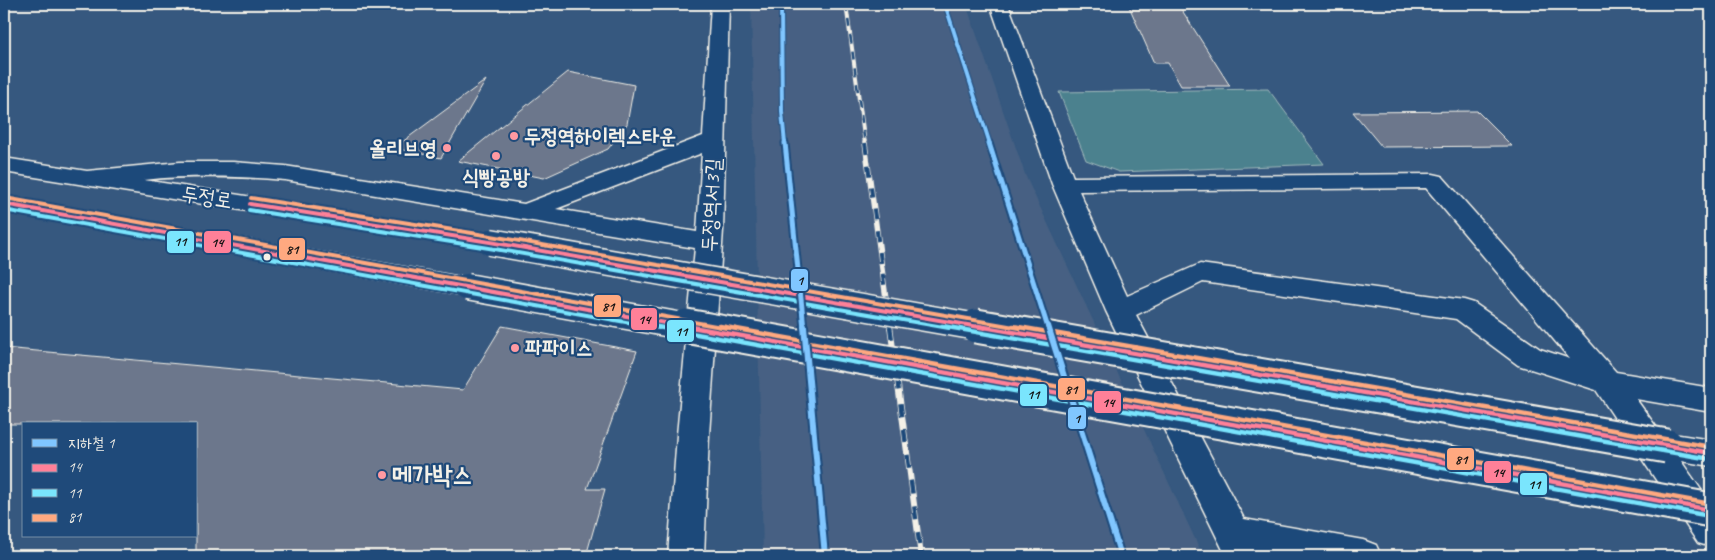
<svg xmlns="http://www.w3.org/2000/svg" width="1715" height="560" font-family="Caveat,'Poor Story',sans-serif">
	<rect width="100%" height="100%" fill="#36587f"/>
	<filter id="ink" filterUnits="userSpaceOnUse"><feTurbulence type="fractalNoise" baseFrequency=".02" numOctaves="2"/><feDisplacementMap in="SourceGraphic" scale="10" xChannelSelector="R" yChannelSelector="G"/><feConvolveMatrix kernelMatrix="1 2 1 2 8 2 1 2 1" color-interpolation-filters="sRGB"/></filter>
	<g filter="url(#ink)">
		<polygon fill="#466183" points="751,4 966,4 1026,177 1203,556 763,556"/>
		<polygon fill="#4c818e" stroke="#a0b9bb" points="1268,89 1324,164 1119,172 1086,160 1059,92"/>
		<g fill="#6c778c" stroke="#f4f1e8">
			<polygon points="1128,4 1178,4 1230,86 1181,86 1168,63 1154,63"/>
			<polygon points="568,72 634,85 627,124 608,149 544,178 458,161"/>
			<polygon points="486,80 441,158 394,148"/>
			<polygon points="1477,111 1512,146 1382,147 1353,112"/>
			<polygon points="502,326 637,351 587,489 605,489 586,556 246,556 196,552 196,424 4,424 4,348 463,390"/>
		</g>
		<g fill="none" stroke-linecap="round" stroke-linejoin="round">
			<defs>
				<g id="minor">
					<path d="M 711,4 L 729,4 L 723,230 L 709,435 L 704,556 L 668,556 L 677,435 L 695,248 L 285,180 C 237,176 191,175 144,180 L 499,236 L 503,242 L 499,248 L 490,250 L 4,172 L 4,158 L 87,171 L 180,162 L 233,162 L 285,166 L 524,204 L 703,136 ZM 702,153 L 697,232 L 556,209 Z"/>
					<path d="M 990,4 L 1008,4 L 1073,177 L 1433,174 L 1442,176 L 1616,372 L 1711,388 L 1711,412 L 1636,399 L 1662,435 L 1667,433 L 1711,440 L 1711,466 L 1681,461 L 1711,504 L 1711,547 L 1698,543 L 1596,390 L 1518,365 L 1456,319 L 1203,282 L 1136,315 L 1244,519 L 1363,540 L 1376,545 L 1381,556 L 1278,556 L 1262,553 L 1263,556 L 1226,556 L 1106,311 L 1052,184 ZM 1426,188 L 1570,359 L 1540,349 L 1474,303 L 1464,300 L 1200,264 L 1127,296 L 1079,191 Z"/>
					<polygon points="4,197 467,278 477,281 481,287 477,293 467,296 4,211"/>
				</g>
			</defs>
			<use href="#minor" stroke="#f4f1e8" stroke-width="3"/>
			<use href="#minor" fill="#1f4a7a" fill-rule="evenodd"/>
			<defs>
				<polyline id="rail-far2" points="846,4 865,144"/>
				<polyline id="rail-far1" points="865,143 890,328"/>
				<polyline id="rail" points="890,326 921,556"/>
			</defs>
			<use href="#rail-far2" stroke="#f4f1e8" stroke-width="4"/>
			<use href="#rail-far1" stroke="#f4f1e8" stroke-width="5.5"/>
			<use href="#rail" stroke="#f4f1e8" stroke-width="6"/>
			<use href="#rail-far2" stroke="#1f4a7a" stroke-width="2.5" stroke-dasharray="8" stroke-linecap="butt"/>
			<use href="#rail-far1" stroke="#1f4a7a" stroke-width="4" stroke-dasharray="11" stroke-linecap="butt"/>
			<use href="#rail" stroke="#1f4a7a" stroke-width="4.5" stroke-dasharray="13" stroke-linecap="butt"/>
			<defs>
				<g id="minor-bridge-far1">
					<polyline points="490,242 983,328"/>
					<polyline points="467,287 693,328"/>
				</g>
				<g id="minor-bridge">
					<polyline points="686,326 1711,510"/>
					<polyline points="976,326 1667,446"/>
				</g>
			</defs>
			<use href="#minor-bridge-far1" stroke="#f4f1e8" stroke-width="29" stroke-linecap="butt"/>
			<use href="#minor-bridge" stroke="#f4f1e8" stroke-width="37" stroke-linecap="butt"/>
			<use href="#minor-bridge-far1" stroke="#1f4a7a" stroke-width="26"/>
			<use href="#minor-bridge" stroke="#1f4a7a" stroke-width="33"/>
			<defs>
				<g id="bus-1-far1">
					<polyline points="4,204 693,328"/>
					<polyline points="250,204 490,242 985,328"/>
				</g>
				<g id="bus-1">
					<polyline points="686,326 1711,510"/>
					<polyline points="978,326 1711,453"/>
				</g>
				<g id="bus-2-far1">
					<polyline points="4,210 659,328"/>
					<polyline points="249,210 489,248 949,328"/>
				</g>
				<g id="bus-2">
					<polyline points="652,326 1710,516"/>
					<polyline points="942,326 1710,459"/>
				</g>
				<g id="bus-3-far1">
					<polyline points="5,198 727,328"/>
					<polyline points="251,198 491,236 1020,328"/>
				</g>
				<g id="bus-3">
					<polyline points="720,326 1711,504"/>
					<polyline points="1013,326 1711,447"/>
				</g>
			</defs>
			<use href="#bus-1-far1" stroke="#1f4a7a" stroke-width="8"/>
			<use href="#bus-1" stroke="#1f4a7a" stroke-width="8"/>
			<use href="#bus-2-far1" stroke="#1f4a7a" stroke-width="8"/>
			<use href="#bus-2" stroke="#1f4a7a" stroke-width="8"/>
			<use href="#bus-3-far1" stroke="#1f4a7a" stroke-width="8"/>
			<use href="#bus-3" stroke="#1f4a7a" stroke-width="8"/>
			<use href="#bus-1-far1" stroke="#ff8098" stroke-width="4"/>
			<use href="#bus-1" stroke="#ff8098" stroke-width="4.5"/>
			<use href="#bus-2-far1" stroke="#7ae5fd" stroke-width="4"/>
			<use href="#bus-2" stroke="#7ae5fd" stroke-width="4.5"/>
			<use href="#bus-3-far1" stroke="#ffa980" stroke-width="4"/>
			<use href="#bus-3" stroke="#ffa980" stroke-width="4.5"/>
			<defs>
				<g id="metro-1-far2">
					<polyline points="781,4 782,112 785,144"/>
					<polyline points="945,4 990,144"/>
				</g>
				<g id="metro-1-far1">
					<polyline points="785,143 804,328"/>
					<polyline points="989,143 1048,328"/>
				</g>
				<g id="metro-1">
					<polyline points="804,326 825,556"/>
					<polyline points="1048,326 1121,556"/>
				</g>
			</defs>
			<use href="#metro-1-far2" stroke="#1f4a7a" stroke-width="6"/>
			<use href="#metro-1-far1" stroke="#1f4a7a" stroke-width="9"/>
			<use href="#metro-1" stroke="#1f4a7a" stroke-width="10"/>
			<use href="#metro-1-far2" stroke="#80c6ff" stroke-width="4"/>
			<use href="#metro-1-far1" stroke="#80c6ff" stroke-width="5"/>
			<use href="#metro-1" stroke="#80c6ff" stroke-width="6"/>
		</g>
	</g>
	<g fill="#ff9aa2" stroke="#1f4a7a" stroke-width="2">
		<circle cx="514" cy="136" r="5"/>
		<circle cx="447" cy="148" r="5"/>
		<circle cx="496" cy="156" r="5"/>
		<circle cx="515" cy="348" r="5"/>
		<circle cx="382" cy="475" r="5"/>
	</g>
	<circle fill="#f4f1e8" stroke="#1f4a7a" stroke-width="2" cx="267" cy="257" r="4.5"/>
	<g text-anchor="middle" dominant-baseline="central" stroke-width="4.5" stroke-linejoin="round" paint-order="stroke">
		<g font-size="21" font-weight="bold" fill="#f4f1e8" stroke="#1f4a7a" text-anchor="start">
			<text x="524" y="136">두정역하이렉스타운</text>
			<text x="437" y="148" text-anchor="end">올리브영</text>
			<text x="496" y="177" text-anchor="middle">식빵공방</text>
			<text x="525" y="348">파파이스</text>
		</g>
		<g font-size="21" fill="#f4f1e8" stroke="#1f4a7a">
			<text transform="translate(207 197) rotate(9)">두정로</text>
			<text transform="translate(711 205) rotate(-87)">두정역서3길</text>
		</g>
		<g font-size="25" font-weight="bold" fill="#f4f1e8" stroke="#1f4a7a" text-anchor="start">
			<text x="392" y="475">메가박스</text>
		</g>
	</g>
	<g stroke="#1f4a7a" stroke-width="2">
		<rect x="166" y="230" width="29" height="24" rx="5" fill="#7ae5fd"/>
		<rect x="203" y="230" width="29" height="24" rx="5" fill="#ff8098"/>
		<rect x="278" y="237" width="28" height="24" rx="5" fill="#ffa980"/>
		<rect x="790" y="268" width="19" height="24" rx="5" fill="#80c6ff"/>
		<rect x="593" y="294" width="29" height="24" rx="5" fill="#ffa980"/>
		<rect x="630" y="307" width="28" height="24" rx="5" fill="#ff8098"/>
		<rect x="666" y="319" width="29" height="24" rx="5" fill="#7ae5fd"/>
		<rect x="1057" y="377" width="29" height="24" rx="5" fill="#ffa980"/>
		<rect x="1019" y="383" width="29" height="24" rx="5" fill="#7ae5fd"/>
		<rect x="1093" y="390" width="29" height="24" rx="5" fill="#ff8098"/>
		<rect x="1067" y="406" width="20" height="24" rx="5" fill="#80c6ff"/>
		<rect x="1446" y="447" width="29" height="24" rx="5" fill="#ffa980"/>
		<rect x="1483" y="460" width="29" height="24" rx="5" fill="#ff8098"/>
		<rect x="1519" y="472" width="29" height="24" rx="5" fill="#7ae5fd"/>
	</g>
	<g font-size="14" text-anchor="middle" font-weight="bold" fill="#111">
		<text x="180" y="246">11</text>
		<text x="217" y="247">14</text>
		<text x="292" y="254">81</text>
		<text x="800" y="285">1</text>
		<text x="608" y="311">81</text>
		<text x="644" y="324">14</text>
		<text x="681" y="336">11</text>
		<text x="1071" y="394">81</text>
		<text x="1033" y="399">11</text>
		<text x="1108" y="407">14</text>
		<text x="1077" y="423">1</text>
		<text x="1461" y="464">81</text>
		<text x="1498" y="477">14</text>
		<text x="1534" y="489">11</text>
	</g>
	<rect width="1715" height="560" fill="none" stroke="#1f4a7a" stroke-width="20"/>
	<rect x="10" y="10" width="1695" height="540" fill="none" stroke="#f4f1e8" stroke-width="2" filter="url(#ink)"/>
	<rect x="22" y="422" width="175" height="115" fill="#1f4a7a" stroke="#748da6"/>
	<rect x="32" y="439" width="25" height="8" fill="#80c6ff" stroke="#748da6"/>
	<text x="68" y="448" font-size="15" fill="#f4f1e8">지하철 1</text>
	<rect x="32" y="464" width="25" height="8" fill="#ff8098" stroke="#748da6"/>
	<text x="68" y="472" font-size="15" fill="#f4f1e8">14</text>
	<rect x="32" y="489" width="25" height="8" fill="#7ae5fd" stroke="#748da6"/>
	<text x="68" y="498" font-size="15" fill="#f4f1e8">11</text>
	<rect x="32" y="514" width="25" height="8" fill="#ffa980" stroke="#748da6"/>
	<text x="68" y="522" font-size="15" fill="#f4f1e8">81</text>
</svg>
